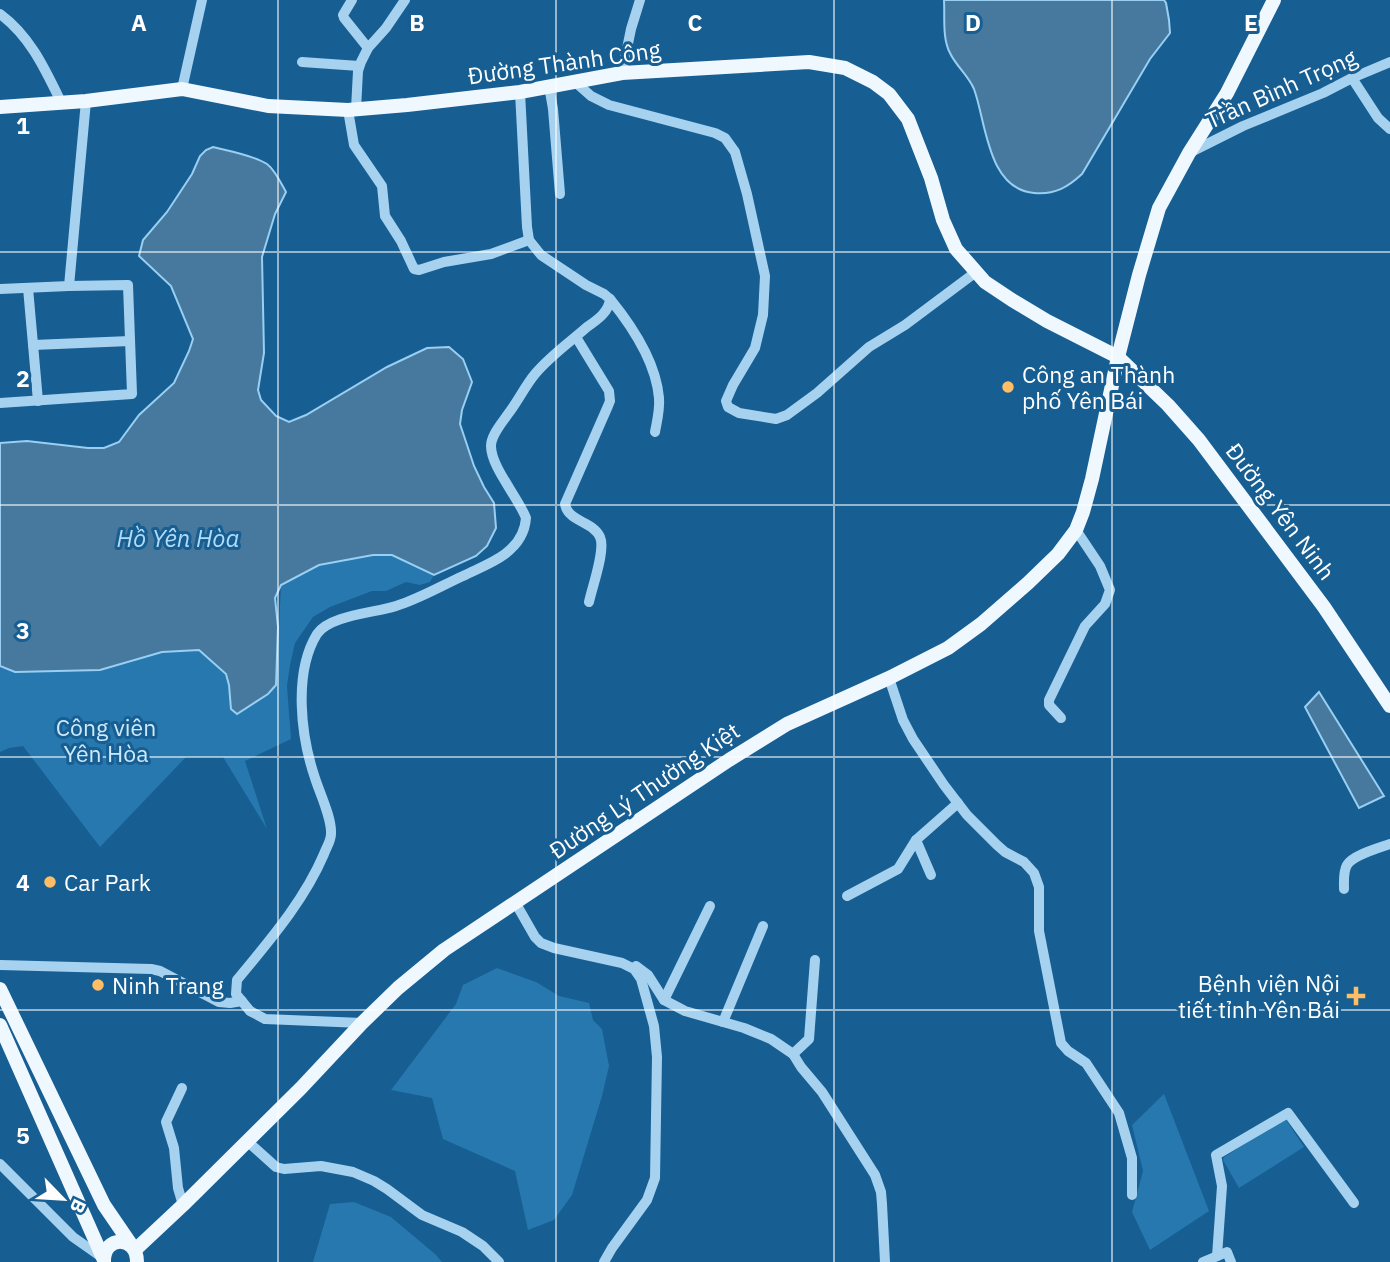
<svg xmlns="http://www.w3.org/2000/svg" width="1390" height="1262" font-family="'IBM Plex Sans',sans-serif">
	<rect width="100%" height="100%" fill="#175e92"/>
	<g fill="#2678af">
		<polygon points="373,555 392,555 434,575 430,582 420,585 406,582 386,591 372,591 330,607 313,617 295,643 290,665 287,686 291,739 245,761 267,829 223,757 186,757 100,847 23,746 9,748 0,752 0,666 15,672 100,670 162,652 199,650 226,674 229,685 231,709 278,625 279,626 281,585 319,565"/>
		<polygon points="497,968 536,982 559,996 589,1003 593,1020 602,1029 609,1066 602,1096 572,1195 554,1220 528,1230 515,1171 443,1139 432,1098 391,1090 456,1004 463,985"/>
		<polygon points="1164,1094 1209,1211 1150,1250 1132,1212 1143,1171 1132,1125"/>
		<polygon points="1285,1118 1304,1147 1239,1188 1223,1160 1224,1157"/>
		<polygon points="354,1202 391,1217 435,1254 442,1262 313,1262 330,1204"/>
	</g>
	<g fill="#46799d" stroke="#98cff3" stroke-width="2">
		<path d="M 944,0 L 1164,0 L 1166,3 L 1169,20 L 1170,33 L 1150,59 L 1082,174 C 1068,187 1055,195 1034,193 C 987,189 986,121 974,89 C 968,75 956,66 950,53 C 942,38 945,16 944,0 Z"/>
		<path d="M 213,147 C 229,151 253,155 267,164 C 275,170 281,183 286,192 L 275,214 L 262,257 L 264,353 L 258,390 L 261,400 L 276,416 L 289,422 L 306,415 L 387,367 L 427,348 L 449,347 L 463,359 L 472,382 L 462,410 L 460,424 L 474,466 L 484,487 L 494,503 L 496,528 L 487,546 L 476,556 L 434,575 L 392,555 L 373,555 L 319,565 L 281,585 L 275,598 L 278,627 L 276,685 L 268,694 L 237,714 L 231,709 L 229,685 L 226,674 L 199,650 L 162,652 L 100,670 L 15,672 L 0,666 L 0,443 L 27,441 L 88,448 L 104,448 L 119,442 L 139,415 L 174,383 L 189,351 L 193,339 L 171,286 L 139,256 L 143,240 L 167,212 L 192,174 L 200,156 L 206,150 Z"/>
		<polygon points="1319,692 1384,796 1359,808 1305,707"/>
	</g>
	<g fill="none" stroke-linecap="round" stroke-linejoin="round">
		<g stroke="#a6d2f0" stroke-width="10">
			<polyline points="352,0 343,15 344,18 368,48"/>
			<path d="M 0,14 C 30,36 45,69 61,102"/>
			<polyline points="302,62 359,66"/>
			<polyline points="622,73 631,29 640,0"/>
			<polyline points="1352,78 1378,118 1390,129"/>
			<polyline points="574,81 591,96 609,105 715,133 725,138 735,152 747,194 765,276 763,315 755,348 733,385 726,401 728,407 739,413 776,419 787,415 817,393 869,347 905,325 976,272"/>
			<polyline points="549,86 553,109 560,194"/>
			<polyline points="182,89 202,0"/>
			<polyline points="356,109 358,71 361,62 368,48 386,28 405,0"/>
			<polyline points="348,110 354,145 382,186 385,216 401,241 414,269 419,270 444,262 491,254 529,240"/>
			<polyline points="1189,153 1243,126 1323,93 1352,78 1390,62"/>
			<polyline points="28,288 38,401"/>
			<polyline points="0,289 69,286 86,101"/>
			<path d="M 610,299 C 632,326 656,362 659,398 C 660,410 657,421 655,432"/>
			<path d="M 576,337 L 609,391 L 610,401 L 608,406 L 565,504 C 568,522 593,521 600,537 C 606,550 592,587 589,602"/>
			<polyline points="33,345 130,341"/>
			<polyline points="0,403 132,394 128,285 69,286"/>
			<polyline points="889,678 903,720 913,739 944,785 967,815 997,845 1005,852 1024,862 1034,873 1039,887 1039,931 1061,1043 1068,1051 1086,1063 1119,1113 1132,1158 1132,1195"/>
			<polyline points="1061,718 1049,705 1049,700 1085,626 1105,604 1110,590 1100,566 1076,530"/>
			<polyline points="916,840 931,875"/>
			<path d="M 1344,889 C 1344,881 1343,872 1347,865 C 1353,855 1379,848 1390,844"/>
			<polyline points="847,896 898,869 916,840 958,803"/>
			<polyline points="515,902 535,937 541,943 554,948 622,963 634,969 641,979 654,1026 657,1057 655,1178 647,1200 612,1248 604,1262"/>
			<polyline points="0,965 151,969 160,971 219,1002 230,1003 242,1001"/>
			<polyline points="636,966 648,975 664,1000 685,1011 744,1028 771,1039 793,1054 801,1067 822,1092 875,1175 881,1192 882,1204 885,1262"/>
			<polyline points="664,1000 710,906"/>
			<polyline points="723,1022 763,926"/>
			<path d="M 362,1023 L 265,1019 L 250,1011 L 236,994 L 237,980 C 269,941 304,901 324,854 C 326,848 331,841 331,834 C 332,818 320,794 315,778 C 301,737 293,673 317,634 C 330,615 375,613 396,606 C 419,599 441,586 463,576 C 477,569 493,563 505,554 C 517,545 525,532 526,518 C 518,497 491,467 491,446 C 491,435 502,423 508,414 C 518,401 525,386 535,374 C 550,356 570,342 587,327 C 597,320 609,312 610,299 L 604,294 L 586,285 L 541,255 L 529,240 L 527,227 L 520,92"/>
			<polyline points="793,1054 809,1039 815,960"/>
			<polyline points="182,1088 166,1122 174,1148 178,1188 183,1205"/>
			<polyline points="247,1141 276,1167 284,1169 321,1166 353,1172 374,1181 387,1189 422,1215 462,1232 483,1246 499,1262"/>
			<polyline points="0,1164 73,1237 103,1258"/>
			<polyline points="1217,1256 1222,1186 1216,1155 1288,1113 1354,1203"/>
			<polyline points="1203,1262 1227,1252 1231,1262"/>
		</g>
		<g stroke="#eff8ff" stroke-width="14">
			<polyline points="0,107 86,101 182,89 268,106 348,110 407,105 520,92 622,73 809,62 845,68 873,82 889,94 908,119 931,178 943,220 956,249 985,282 1012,300 1047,321 1118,357 1168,405 1199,440 1324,607 1390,706"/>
			<polyline points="0,989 104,1205 132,1246"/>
			<polyline points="0,1025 103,1258"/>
			<polyline points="135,1250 183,1205 301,1088 362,1023 398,988 444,950 729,760 787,724 889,678 948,648 981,624 1028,583 1058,554 1076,530 1083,512 1092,479 1118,357 1139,275 1159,208 1189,153 1227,93 1274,0"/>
			<path d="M 104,1262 C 103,1235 137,1235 137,1262"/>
		</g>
	</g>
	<path fill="none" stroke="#fff" stroke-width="2" stroke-opacity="0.55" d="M 278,0 L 278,1262M 556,0 L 556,1262M 834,0 L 834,1262M 1112,0 L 1112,1262M 0,252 L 1390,252M 0,505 L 1390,505M 0,757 L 1390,757M 0,1010 L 1390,1010"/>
	<g fill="#ffbd65" stroke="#175e92" stroke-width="2.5">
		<circle cx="1008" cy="387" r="7"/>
		<circle cx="50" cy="882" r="7"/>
		<circle cx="98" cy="985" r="7"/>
		<path d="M1352.5 985.5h7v7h7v7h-7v7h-7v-7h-7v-7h7z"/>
	</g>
	<g text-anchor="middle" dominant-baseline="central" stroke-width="6" stroke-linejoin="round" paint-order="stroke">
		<g font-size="23" fill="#fff" stroke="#175e92">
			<text transform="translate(564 62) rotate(-8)">Đường Thành Công</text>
			<text transform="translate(1281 88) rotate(-24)">Trần Bình Trọng</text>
			<text transform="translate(1281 511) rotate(53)">Đường Yên Ninh</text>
			<text transform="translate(644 790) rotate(-34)">Đường Lý Thường Kiệt</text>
		</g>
		<g font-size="23" fill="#fff" stroke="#175e92" text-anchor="start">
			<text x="1022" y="374">Công an Thành<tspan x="1022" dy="26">phố Yên Bái</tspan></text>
			<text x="64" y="882">Car Park</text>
			<text x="1340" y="983" text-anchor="end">Bệnh viện Nội<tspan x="1340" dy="26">tiết tỉnh Yên Bái</tspan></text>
			<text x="112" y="985">Ninh Trang</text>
		</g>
		<g font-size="23" fill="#cde9fb" stroke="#175e92">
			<text x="106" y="727">Công viên<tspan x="106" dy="26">Yên Hòa</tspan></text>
		</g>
		<g font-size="24" font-style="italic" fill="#b2dbf7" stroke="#175e92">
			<text x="178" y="538">Hồ Yên Hòa</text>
		</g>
	</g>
	<g font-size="23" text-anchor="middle" font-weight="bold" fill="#fff" stroke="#175e92" stroke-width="6" stroke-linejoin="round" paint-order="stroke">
		<text x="139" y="31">A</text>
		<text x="417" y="31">B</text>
		<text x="695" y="31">C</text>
		<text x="973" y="31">D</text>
		<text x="1251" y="31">E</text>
		<text x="23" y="134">1</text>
		<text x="23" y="387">2</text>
		<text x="23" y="639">3</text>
		<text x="23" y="891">4</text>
		<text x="23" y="1144">5</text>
	</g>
	<g transform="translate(63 1199) rotate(115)" stroke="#175e92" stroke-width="5" paint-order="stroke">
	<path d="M0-5L12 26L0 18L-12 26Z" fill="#ffffff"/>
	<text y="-10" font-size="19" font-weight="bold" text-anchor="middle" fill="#ffffff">B</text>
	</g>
</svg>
